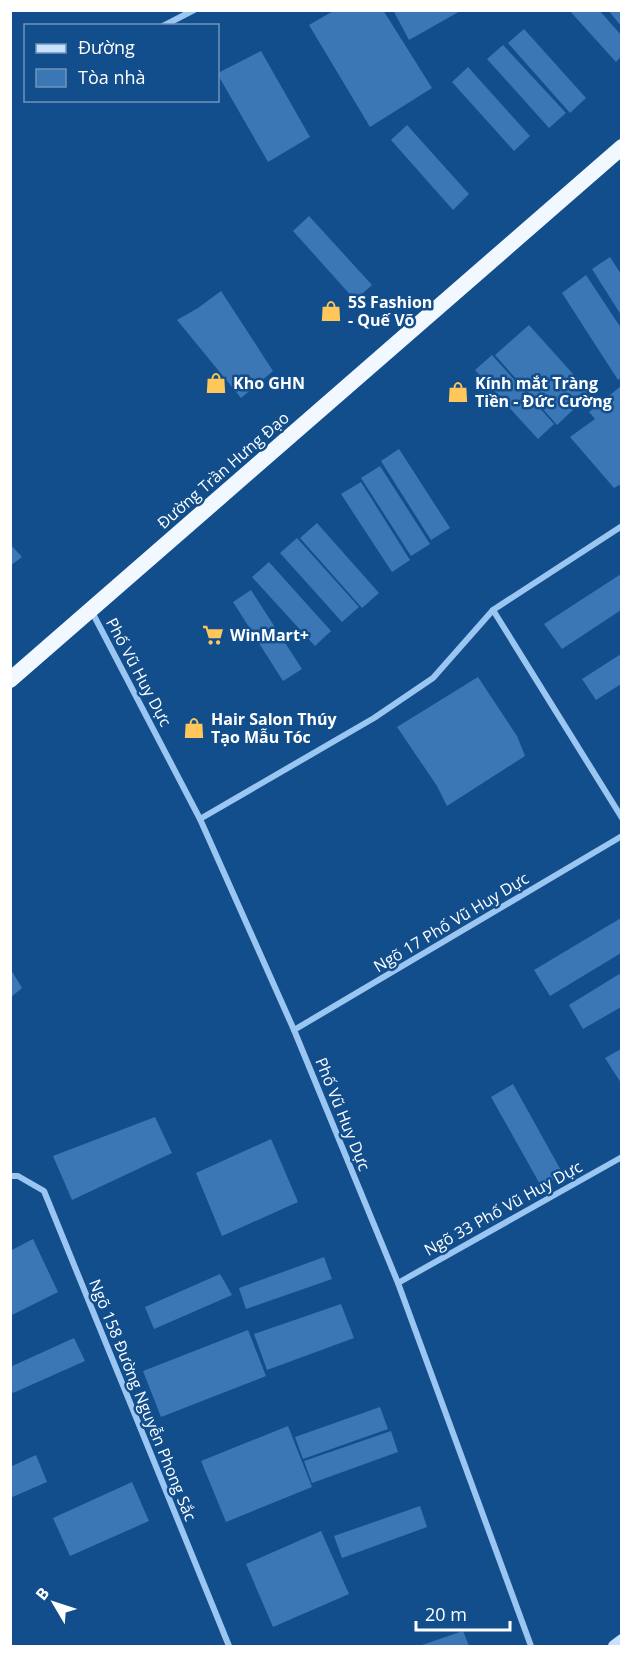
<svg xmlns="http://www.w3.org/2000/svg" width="632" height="1657" font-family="'Open Sans',sans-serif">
	<rect width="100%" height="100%" fill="#124e8c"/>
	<g fill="#3b77b5">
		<polygon points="335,10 383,10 432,88 370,127 309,25"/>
		<polygon points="393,10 462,10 409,40"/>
		<polygon points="569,10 599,10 621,35 621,57 616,62"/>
		<polygon points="608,10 621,10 621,26"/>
		<polygon points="524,29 586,98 570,113 508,43"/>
		<polygon points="503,45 566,113 549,128 487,59"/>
		<polygon points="261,51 310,137 268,162 218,75 218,73"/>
		<polygon points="468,67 530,136 514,151 452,82"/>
		<polygon points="407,125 469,194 453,210 391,140"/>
		<polygon points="309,216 372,285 355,300 293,231"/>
		<polygon points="610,257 621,274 621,315 592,269"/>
		<polygon points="586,275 621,328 621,377 618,380 562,293"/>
		<polygon points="221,291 273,371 241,398 177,320 198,308"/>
		<polygon points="529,325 591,394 575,409 555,387 574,409 557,425 495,355"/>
		<polygon points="492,355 554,424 538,439 475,370"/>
		<polygon points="621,386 621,484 614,488 570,437 595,419 589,412"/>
		<polygon points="399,449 450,528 431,540 381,461"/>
		<polygon points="380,466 430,544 411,556 361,478"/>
		<polygon points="361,482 410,560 392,572 341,494"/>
		<polygon points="317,523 379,593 362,608 300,538"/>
		<polygon points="297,538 359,607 342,622 280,553"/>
		<polygon points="10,544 22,557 10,566"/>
		<polygon points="269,562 331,631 315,646 252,577"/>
		<polygon points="621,574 621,610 562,649 544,624"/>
		<polygon points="251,590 302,669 283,681 233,602"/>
		<polygon points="621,654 621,684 596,700 582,679"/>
		<polygon points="478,677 517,736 525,756 447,806 437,786 397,727"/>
		<polygon points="621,918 621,953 550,996 534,970"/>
		<polygon points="10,968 22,988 10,998"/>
		<polygon points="621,973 621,1007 583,1029 569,1005"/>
		<polygon points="621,1049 621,1083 605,1058"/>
		<polygon points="513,1084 563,1174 541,1186 491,1097"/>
		<polygon points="155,1117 172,1153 72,1200 53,1156"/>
		<polygon points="271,1139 298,1202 222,1236 196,1173"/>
		<polygon points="33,1239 58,1292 10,1316 10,1251"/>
		<polygon points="324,1257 332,1279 246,1309 239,1288"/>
		<polygon points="220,1274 232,1295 154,1329 145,1307"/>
		<polygon points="341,1304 354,1338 267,1370 254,1334"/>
		<polygon points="248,1330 266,1376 161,1417 143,1371"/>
		<polygon points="74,1338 85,1361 13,1393 10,1387 10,1367"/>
		<polygon points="380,1407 388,1429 303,1459 295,1437"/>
		<polygon points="288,1426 312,1487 226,1522 201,1461"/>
		<polygon points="391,1431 398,1452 312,1483 304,1461"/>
		<polygon points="36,1455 47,1482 10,1498 10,1467"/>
		<polygon points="132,1482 149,1521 70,1556 53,1518"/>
		<polygon points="420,1506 427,1527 342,1558 334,1536"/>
		<polygon points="321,1531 349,1594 273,1627 246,1564"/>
		<polygon points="463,1631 469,1646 419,1646"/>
	</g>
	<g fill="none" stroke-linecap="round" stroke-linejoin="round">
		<g stroke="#9ac6f1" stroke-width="6">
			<polyline points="163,26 194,10"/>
			<polyline points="91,610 200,819 294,1030 398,1283 531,1646"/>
			<polyline points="493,610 622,818"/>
			<polyline points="200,819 374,718 433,678 493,610 622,526"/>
			<polyline points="294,1030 622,836"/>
			<polyline points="10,1176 18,1176 44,1191 229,1646"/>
			<polyline points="398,1283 622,1157"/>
		</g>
		<polyline stroke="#c9e1fc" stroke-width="12" points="614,1646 622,1640"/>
		<polyline stroke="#f2f8ff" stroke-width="16" points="10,680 622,147"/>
	</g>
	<defs>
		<symbol id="shop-bare" viewBox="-9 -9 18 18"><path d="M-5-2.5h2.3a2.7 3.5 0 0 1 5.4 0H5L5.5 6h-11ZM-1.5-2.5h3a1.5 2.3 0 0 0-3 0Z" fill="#ffc75a" stroke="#124e8c" stroke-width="2.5" paint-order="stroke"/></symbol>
		<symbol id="supermarket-bare" viewBox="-9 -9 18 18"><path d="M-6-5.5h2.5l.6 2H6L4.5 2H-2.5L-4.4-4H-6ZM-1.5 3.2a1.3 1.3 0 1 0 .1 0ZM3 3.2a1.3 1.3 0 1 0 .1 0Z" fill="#ffc75a" stroke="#124e8c" stroke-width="2.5" paint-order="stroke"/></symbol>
	</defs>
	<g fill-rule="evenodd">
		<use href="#shop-bare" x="316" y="296" width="30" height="30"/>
		<use href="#shop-bare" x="201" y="368" width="30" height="30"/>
		<use href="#shop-bare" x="443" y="377" width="30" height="30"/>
		<use href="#supermarket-bare" x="198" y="620" width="30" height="30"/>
		<use href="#shop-bare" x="179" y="713" width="30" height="30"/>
	</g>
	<g text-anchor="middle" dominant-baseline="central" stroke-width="5" stroke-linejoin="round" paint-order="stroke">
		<g font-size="16" font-weight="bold" fill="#fff" stroke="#124e8c" text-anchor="start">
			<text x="348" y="302">5S Fashion<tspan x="348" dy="18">- Quế Võ</tspan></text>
			<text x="233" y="383">Kho GHN</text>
			<text x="475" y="383">Kính mắt Tràng<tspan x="475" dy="18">Tiền - Đức Cường</tspan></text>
			<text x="230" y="635">WinMart+</text>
			<text x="211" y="719">Hair Salon Thúy<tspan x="211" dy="18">Tạo Mẫu Tóc</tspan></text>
		</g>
		<g font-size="16" fill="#fff" stroke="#124e8c">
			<text transform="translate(223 470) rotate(-41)">Đường Trần Hưng Đạo</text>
			<text transform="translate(139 672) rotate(62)">Phố Vũ Huy Dực</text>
			<text transform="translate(451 922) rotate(-31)">Ngõ 17 Phố Vũ Huy Dực</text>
			<text transform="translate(343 1114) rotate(68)">Phố Vũ Huy Dực</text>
			<text transform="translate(503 1208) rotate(-29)">Ngõ 33 Phố Vũ Huy Dực</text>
			<text transform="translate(143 1400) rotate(68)">Ngõ 158 Đường Nguyễn Phong Sắc</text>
		</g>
	</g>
	<rect width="632" height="1657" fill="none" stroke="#ffffff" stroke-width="24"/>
	<rect x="24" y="24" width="195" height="78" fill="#124e8c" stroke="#7195ba" stroke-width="1.5"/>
	<rect x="36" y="44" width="30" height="9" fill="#c9e1fc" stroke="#7195ba" stroke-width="1.5"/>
	<text x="78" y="54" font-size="18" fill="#ffffff">Đường</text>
	<rect x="36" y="69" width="30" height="18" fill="#3b77b5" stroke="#7195ba" stroke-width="1.5"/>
	<text x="78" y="84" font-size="18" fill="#ffffff">Tòa nhà</text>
	<g transform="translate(54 1603) rotate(309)" stroke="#124e8c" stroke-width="4.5" paint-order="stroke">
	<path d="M0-4.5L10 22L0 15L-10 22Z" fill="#ffffff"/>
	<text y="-9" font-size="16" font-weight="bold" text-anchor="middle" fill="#ffffff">B</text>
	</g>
	<path d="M416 1621v9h94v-9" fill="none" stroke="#ffffff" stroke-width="3"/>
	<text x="425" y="1621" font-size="18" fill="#ffffff" stroke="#124e8c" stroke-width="4.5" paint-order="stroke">20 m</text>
</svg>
